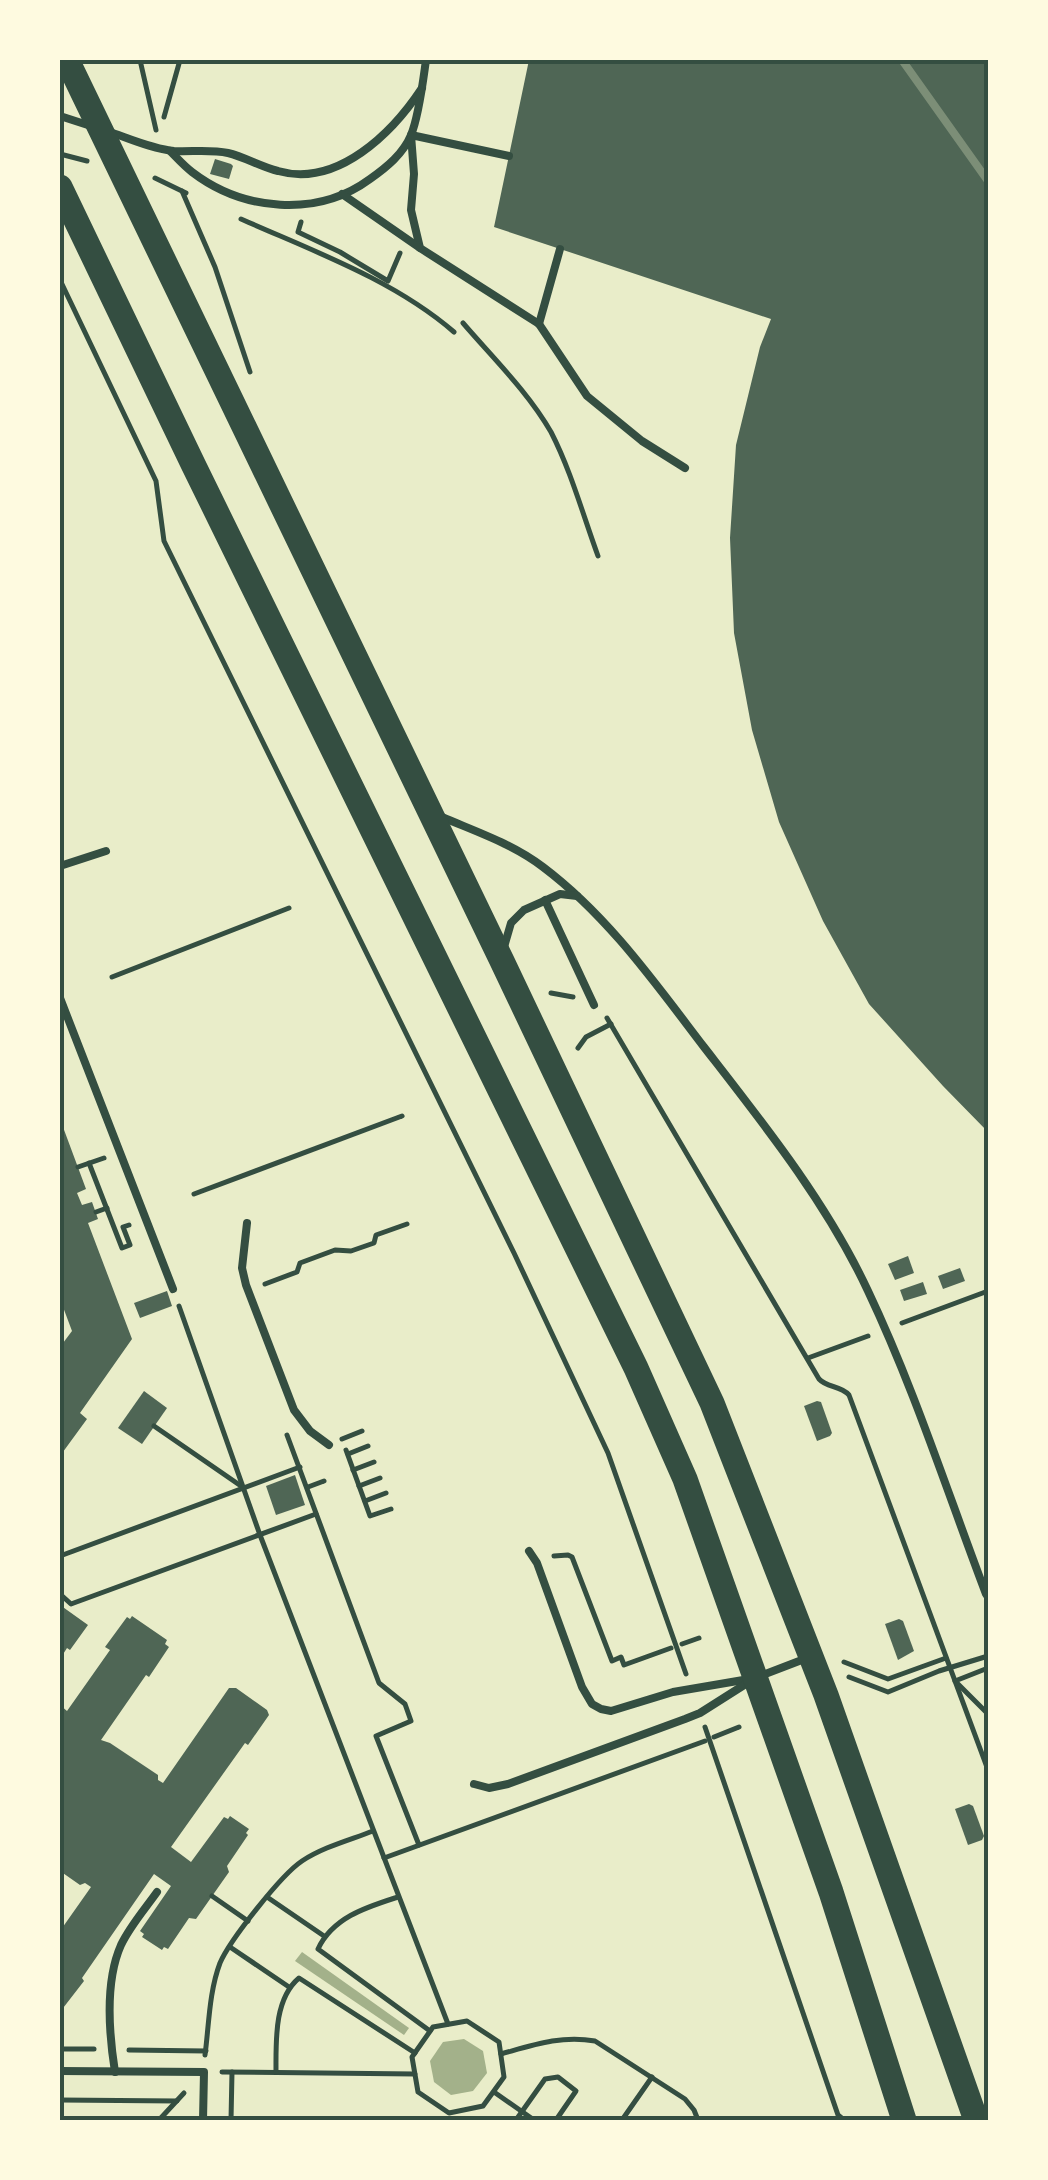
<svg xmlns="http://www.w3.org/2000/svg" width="1048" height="2180" font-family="Jost,sans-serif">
	<rect width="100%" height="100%" fill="#e9edc9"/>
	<g fill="#a3b18a">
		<polygon points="302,1952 409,2028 404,2035 295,1961"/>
		<polygon points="464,2039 483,2051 487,2073 473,2091 451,2095 434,2082 430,2061 443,2042"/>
	</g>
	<g fill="#4f6655">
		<polygon points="529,60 988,60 988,1132 943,1086 869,1004 823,921 779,822 752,730 734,633 730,538 736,445 760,347 771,319 494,227"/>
		<polygon points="215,159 231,164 233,166 229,179 210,174"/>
		<polygon points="60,1119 86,1189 77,1193 82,1205 92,1202 98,1219 88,1223 132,1339 80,1413 87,1419 60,1456 60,1347 72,1331 60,1299"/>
		<polygon points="908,1256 914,1273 895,1280 888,1264"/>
		<polygon points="960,1268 965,1281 943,1289 938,1276"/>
		<polygon points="923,1282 927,1294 904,1301 900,1290"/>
		<polygon points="167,1291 172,1306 140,1318 134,1303"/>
		<polygon points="144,1391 167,1408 142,1444 118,1428"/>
		<polygon points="817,1401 821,1402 832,1433 830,1436 817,1441 804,1406"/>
		<polygon points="295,1475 305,1505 276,1515 266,1486"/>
		<polygon points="60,1605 88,1625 70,1650 67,1648 60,1659"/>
		<polygon points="132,1616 167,1640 165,1644 169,1647 149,1677 146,1675 101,1740 110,1743 158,1775 158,1780 163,1783 229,1688 236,1688 267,1710 269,1715 248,1745 245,1743 171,1847 191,1862 224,1817 228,1819 230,1816 249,1829 246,1833 248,1835 227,1866 229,1872 196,1919 189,1918 168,1949 164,1947 162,1950 142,1937 144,1934 140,1931 171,1886 154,1874 82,1978 84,1981 60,2012 60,1931 91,1887 85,1883 80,1885 60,1871 60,1705 67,1711 110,1650 105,1647 127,1617 130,1619"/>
		<polygon points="899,1619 903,1621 914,1651 898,1660 885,1624"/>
		<polygon points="969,1804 973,1806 984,1836 982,1840 968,1845 955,1809"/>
	</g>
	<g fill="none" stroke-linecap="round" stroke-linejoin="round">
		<g stroke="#344e41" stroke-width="5">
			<polyline points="140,60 156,130"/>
			<polyline points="164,117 180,60"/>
			<polyline points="60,154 87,161"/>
			<polyline points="155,178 186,193"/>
			<polyline points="182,191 215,267 250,372"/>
			<path d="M 241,219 C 313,251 394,280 454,332"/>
			<polyline points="301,222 298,232 340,252 388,281 400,253"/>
			<polyline points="60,280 156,481 164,541 514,1253 608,1453 686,1674"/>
			<path d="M 463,323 C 493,358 528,392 551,432 C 571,471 583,515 598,556"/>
			<polyline points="112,977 289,908"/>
			<polyline points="551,993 573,997"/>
			<path d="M 607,1018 L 819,1379 C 827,1388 840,1385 849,1395 L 988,1770"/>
			<polyline points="578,1048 586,1037 611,1024"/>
			<polyline points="89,1163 122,1248 130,1245 123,1227 129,1225"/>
			<polyline points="78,1167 104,1158"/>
			<polyline points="194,1194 402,1116"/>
			<polyline points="96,1212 107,1208"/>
			<polyline points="265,1284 297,1272 300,1263 335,1250 351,1251 374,1243 376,1235 407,1224"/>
			<polyline points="179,1306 260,1535 448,2024"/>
			<polyline points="902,1323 988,1291"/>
			<polyline points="808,1358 868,1336"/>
			<polyline points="154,1426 241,1486"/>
			<polyline points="287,1435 379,1683 405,1704 411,1721 376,1736 419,1845"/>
			<polyline points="342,1439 362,1431"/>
			<polyline points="346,1450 370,1516 391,1509"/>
			<polyline points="348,1454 368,1446"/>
			<polyline points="353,1470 374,1462"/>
			<polyline points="359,1486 380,1478"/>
			<polyline points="308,1487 324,1481"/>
			<polyline points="365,1501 386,1493"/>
			<polyline points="60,1556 300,1467"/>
			<polyline points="554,1556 568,1555 572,1557 612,1661 621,1657 624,1665 671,1648"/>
			<polyline points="60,1594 71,1604 316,1514"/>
			<polyline points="682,1644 699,1638"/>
			<polyline points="844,1662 888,1679 946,1658"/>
			<polyline points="988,1668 955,1681 988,1714"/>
			<polyline points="849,1677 888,1692 939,1671 988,1656"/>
			<polyline points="705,1727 838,2115 844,2120"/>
			<polyline points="714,1737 739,1727"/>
			<polyline points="384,1858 705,1741"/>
			<polyline points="212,1896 248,1921"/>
			<polyline points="267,1897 324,1936"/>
			<path d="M 398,1897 C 367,1907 333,1917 318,1949 L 430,2031"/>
			<polyline points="230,1947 289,1987"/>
			<polygon points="467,2021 499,2042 504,2077 483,2106 449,2113 418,2092 412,2057 433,2027"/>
			<polyline points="60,2049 94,2049"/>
			<polyline points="129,2050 206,2051"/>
			<path d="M 501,2054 C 533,2045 561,2035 595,2041 L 685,2099 L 694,2110 L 698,2120"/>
			<path d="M 205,2055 C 209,2025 209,1992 220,1963 C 230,1940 281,1875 302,1861 C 323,1847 350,1840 373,1831"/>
			<polyline points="222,2072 415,2074"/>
			<path d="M 276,2072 C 276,2041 274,1999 299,1978 L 415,2053"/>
			<polyline points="494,2092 534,2120"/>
			<polyline points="60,2100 177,2101"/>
			<polyline points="159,2120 184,2093"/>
			<polyline points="231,2120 232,2072"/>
			<polyline points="516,2120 545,2079 558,2077 576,2091 556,2120"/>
			<polyline points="622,2120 652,2077"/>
		</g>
		<g stroke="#344e41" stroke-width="8">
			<polyline points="60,116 94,127"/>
			<path d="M 107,131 C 128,138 152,149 174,151 C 191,152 210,149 228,153 C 245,157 261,167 278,171 C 338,188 393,132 422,88"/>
			<path d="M 170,151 C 177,158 184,166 192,172 C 243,211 317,218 370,179 C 387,167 403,154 411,135 C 419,116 423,81 426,60"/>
			<polyline points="509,156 411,135 414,174 411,210 420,248 539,324 587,396 642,441 685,468"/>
			<polyline points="342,194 420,248"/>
			<polyline points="539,324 560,249"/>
			<path d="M 442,817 C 477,832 513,844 543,867 C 608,916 655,983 704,1047 C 763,1123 827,1203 868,1291 C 914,1388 948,1494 986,1594"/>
			<polyline points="60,866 106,851"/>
			<polyline points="545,900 594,1005"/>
			<polyline points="504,947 511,923 524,910 560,894 577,896"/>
			<polyline points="60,998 173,1289"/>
			<polyline points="247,1223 242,1268 246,1285 294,1410 310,1431 329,1445"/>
			<polyline points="529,1551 537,1563 582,1687 592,1704 601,1709 611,1711 673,1692 755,1678 807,1658"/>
			<polyline points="474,1784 489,1788 508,1784 685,1719 700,1713 752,1680"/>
			<polyline points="60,2071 204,2072 203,2120"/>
			<path d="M 115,2072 C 109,2034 105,1981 121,1945 C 130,1926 145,1909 157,1892"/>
		</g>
		<g stroke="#344e41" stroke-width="25">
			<polyline points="67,60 502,961 712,1403 826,1695 976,2120"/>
			<polyline points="60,187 193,464 636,1368 685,1479 831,1892 904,2120"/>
		</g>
		<polyline stroke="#7c8e77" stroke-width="8" points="902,60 988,181"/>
	</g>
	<rect width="1048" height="2180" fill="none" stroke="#fefae0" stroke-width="125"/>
	<rect x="62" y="62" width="924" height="2056" fill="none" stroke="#344e41" stroke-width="4"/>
</svg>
